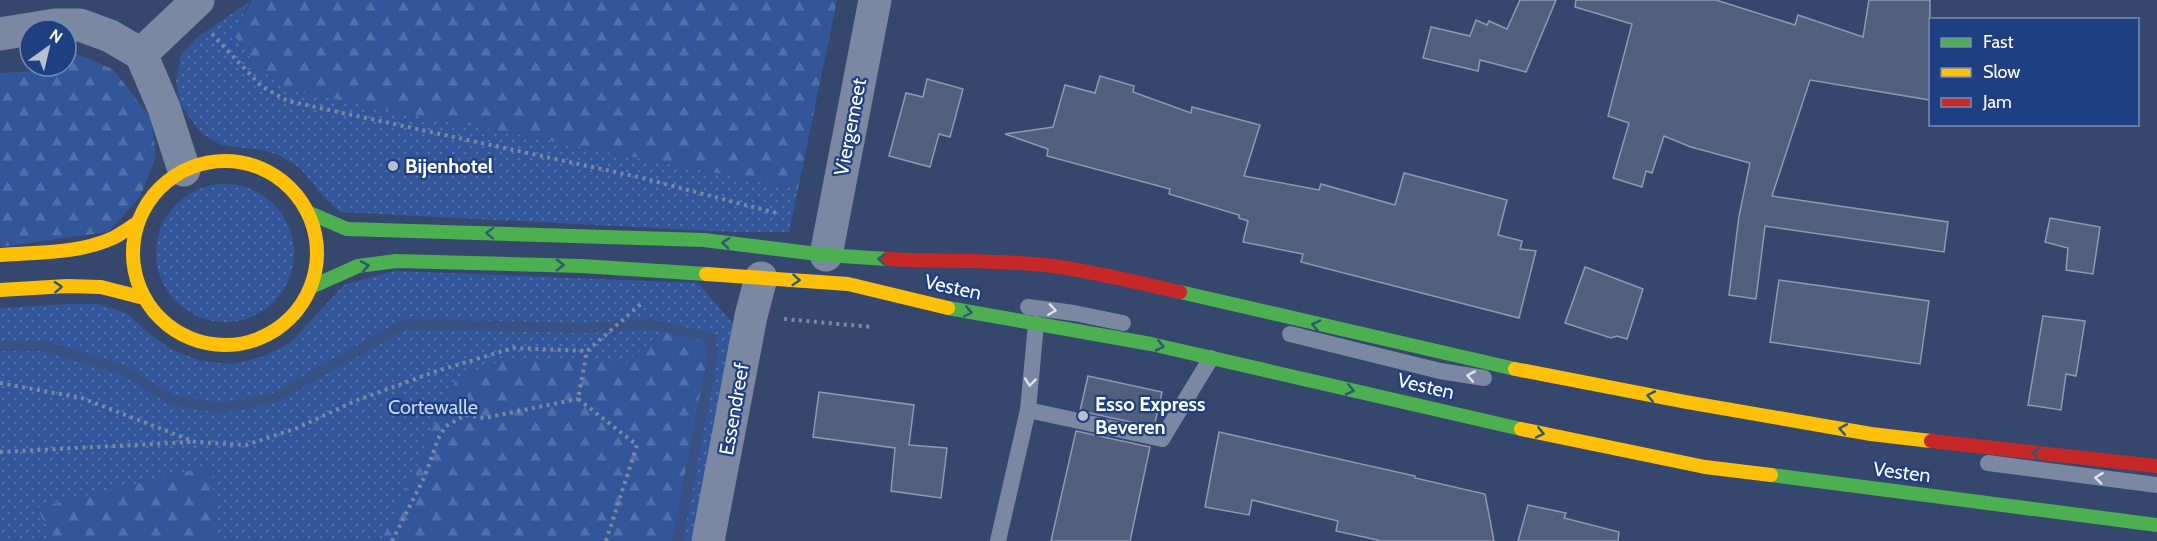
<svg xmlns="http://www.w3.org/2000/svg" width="2157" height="541" font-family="Cabin,sans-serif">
	<defs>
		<pattern id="green-dots" width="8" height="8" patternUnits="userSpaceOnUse" patternTransform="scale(1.5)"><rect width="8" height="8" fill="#325699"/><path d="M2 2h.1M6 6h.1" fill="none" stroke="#516fa8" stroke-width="1.8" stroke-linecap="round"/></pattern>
		<pattern id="forest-firs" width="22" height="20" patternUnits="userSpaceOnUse" patternTransform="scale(1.5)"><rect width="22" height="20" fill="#325699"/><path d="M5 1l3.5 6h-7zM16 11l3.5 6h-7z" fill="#516fa8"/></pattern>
	</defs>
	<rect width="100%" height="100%" fill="#35476c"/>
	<g fill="url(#green-dots)">
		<polygon points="250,1 234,35 287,90 798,189 789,232 734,232 340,212 324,197 300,168 279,155 261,150 221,145 201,133 180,104 176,81 181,55 198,37"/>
		<circle cx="225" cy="253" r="69"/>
		<polygon points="394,271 698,283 739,330 698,541 0,541 0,308 68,304 99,304 127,313 147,332 172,350 201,361 232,364 262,357 290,343 344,285"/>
	</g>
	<g fill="url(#forest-firs)">
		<polygon points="252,0 837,0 798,189 287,90 257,67 234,35"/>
		<polygon points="76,54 113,69 151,118 156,157 140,197 108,232 0,247 0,73 36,71 43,66 66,66 66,56"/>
		<polygon points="665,328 711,338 672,541 381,541 415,472 429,434 439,418 457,377 510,358 626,363"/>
		<polygon points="212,465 215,541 56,541 36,508"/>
	</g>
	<polygon fill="#395182" points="711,338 719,349 683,541 672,541"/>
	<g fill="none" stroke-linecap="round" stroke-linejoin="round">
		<polyline stroke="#395182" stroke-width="10" points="0,346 45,346 123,370 172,400 221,408 274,398 405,324 588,328 650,324 711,338 710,351"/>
	</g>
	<g fill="#505f7c" stroke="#8e9ab0" stroke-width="1.5">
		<polygon points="1520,0 1556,0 1526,72 1480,60 1478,71 1423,58 1431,27 1470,36 1476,20 1487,25 1489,21 1507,29"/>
		<polygon points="1576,0 1716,0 1795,25 1798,15 1863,37 1869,0 1930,0 1930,100 1810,80 1772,196 1948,222 1944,252 1765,226 1756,299 1729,295 1739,216 1750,163 1691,147 1664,136 1652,173 1646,171 1642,187 1613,178 1629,123 1608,116 1632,24 1575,7"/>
		<polygon points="1100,76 1134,86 1133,92 1191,113 1192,107 1260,125 1244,176 1319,190 1321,184 1395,205 1404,173 1507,200 1498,235 1522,241 1520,249 1536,251 1519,318 1301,262 1303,254 1243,242 1248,221 1239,218 1239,215 1169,194 1170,189 1047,156 1048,149 1005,134 1053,127 1065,85 1095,93"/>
		<polygon points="927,79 963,89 950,137 939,134 930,167 889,156 906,93 923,97"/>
		<polygon points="2050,218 2100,227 2093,274 2066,270 2068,248 2045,242"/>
		<polygon points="1585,267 1643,289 1627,339 1617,336 1611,338 1565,323"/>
		<polygon points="1779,280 1929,301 1920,364 1770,342"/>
		<polygon points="2043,316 2085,321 2076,376 2066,374 2061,410 2028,405"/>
		<polygon points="1088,376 1162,392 1154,427 1080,411"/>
		<polygon points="819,392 914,405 909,445 947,448 941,498 891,491 895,448 813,437"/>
		<polygon points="1076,431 1150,447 1130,541 1051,541"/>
		<polygon points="1219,432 1415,476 1415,478 1485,494 1494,541 1382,541 1336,531 1338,521 1252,500 1249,515 1205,507"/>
		<polygon points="1528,505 1566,513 1564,518 1619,532 1618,541 1518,541"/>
	</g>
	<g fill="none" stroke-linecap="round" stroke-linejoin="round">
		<g stroke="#7b88a2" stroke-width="4" stroke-dasharray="3 4.5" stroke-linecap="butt">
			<polyline points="212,34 261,86 288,101 638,177 780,214"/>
			<polyline points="784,319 872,327"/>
			<polyline points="0,383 82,398 195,442 246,445 297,428 355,401 437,371 513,348 587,351"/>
			<polyline points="0,452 191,442"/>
			<polyline points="392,541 425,476 438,439 446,426 465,415 484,418 578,399"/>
			<polyline points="606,541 637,445 578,399 587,351 641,304"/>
		</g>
		<g stroke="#7b88a2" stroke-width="16">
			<polyline points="1028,307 1074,313 1123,323"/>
			<polyline points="1036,324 1028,410 1162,439 1211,358"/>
			<polyline points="1290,334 1440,371 1484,378"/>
			<polyline points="1988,463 2157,485"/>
			<polyline points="998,541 1028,410"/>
		</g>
		<g stroke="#7b88a2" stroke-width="33">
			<polyline points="0,34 55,25 80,25 110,36 141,54 164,108 184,170"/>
			<polyline points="141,54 198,0"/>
			<polyline points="826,255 875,0"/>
			<polyline points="708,541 751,316 761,278"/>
		</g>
		<g stroke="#4caf50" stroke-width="14">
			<polyline points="307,212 347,229 704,240 826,255 887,259"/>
			<polyline points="311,287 358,266 396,261 582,266 706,274"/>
			<polyline points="1180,292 1515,369"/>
			<polyline points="948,308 1151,344 1521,429"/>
			<polyline points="1771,475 2157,525"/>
		</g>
		<g stroke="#ffc107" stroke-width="14">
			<circle cx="225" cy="253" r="92"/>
			<path d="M 0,255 C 37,252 78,254 113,238 C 121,234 129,228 137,223"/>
			<polyline points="706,274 848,284 948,308"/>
			<polyline points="0,290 67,286 101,287 144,298"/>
			<polyline points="1515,369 1686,402 1871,434 1931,441"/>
			<polyline points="1521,429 1705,467 1771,475"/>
		</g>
		<g stroke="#c62828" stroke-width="14">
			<path d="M 887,259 C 942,262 998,259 1053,266 C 1096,272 1139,283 1180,292"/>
			<polyline points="1931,441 2157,466"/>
		</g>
	</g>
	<defs><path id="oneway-chevron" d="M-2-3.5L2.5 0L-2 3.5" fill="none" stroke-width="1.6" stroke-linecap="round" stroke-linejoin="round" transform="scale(1.5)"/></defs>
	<g stroke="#2a5b76">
		<use href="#oneway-chevron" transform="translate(490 233) rotate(-178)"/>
		<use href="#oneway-chevron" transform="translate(726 243) rotate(-174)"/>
		<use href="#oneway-chevron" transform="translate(882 259) rotate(-176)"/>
		<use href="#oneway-chevron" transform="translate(560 265) rotate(1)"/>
		<use href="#oneway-chevron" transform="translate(365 266) rotate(-10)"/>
		<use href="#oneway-chevron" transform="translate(796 280) rotate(4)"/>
		<use href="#oneway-chevron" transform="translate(58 287) rotate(-3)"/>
		<use href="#oneway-chevron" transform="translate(968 312) rotate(12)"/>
		<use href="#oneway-chevron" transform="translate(1316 325) rotate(-167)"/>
		<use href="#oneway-chevron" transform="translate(1160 346) rotate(13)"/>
		<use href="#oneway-chevron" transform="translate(1350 390) rotate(13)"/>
		<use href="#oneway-chevron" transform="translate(1651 396) rotate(-169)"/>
		<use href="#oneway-chevron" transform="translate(1843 429) rotate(-170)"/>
		<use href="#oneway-chevron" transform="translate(1540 433) rotate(13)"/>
		<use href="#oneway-chevron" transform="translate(2036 453) rotate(-173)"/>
	</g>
	<g stroke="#dee1e8">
		<use href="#oneway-chevron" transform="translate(1052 310) rotate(8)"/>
		<use href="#oneway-chevron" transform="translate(1471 376) rotate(-170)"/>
		<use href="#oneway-chevron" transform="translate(1030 382) rotate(96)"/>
		<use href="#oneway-chevron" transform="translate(2099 478) rotate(-173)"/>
	</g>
	<g fill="#b8bfcc" stroke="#1e3f82" stroke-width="2">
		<circle cx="393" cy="166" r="6"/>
		<circle cx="1083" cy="416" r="6"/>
	</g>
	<g text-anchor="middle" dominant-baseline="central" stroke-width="4.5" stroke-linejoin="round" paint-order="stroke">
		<g font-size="20" fill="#fff" stroke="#1e3f82">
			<text transform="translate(850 127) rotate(-79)">Viergemeet</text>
			<text transform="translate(953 287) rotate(12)">Vesten</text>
			<text transform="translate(1426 386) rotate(13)">Vesten</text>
			<text transform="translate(734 409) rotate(-80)">Essendreef</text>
			<text transform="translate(1902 472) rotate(7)">Vesten</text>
		</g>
		<g font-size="20" font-weight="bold" fill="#fff" stroke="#1e3f82" text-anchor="start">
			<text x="405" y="166">Bijenhotel</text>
			<text x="1095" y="404">Esso Express<tspan x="1095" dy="23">Beveren</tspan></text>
		</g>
		<g font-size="20" fill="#c8d8f7" stroke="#1e3f82">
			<text x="433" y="407">Cortewalle</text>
		</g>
	</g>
	<rect x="1929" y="18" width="210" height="108" fill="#1e3f82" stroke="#788cb4" stroke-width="1.5"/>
	<rect x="1941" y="38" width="30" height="9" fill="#4caf50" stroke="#788cb4" stroke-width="1.5"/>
	<text x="1983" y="48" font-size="18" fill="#ffffff">Fast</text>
	<rect x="1941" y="68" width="30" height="9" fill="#ffc107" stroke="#788cb4" stroke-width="1.5"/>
	<text x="1983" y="78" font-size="18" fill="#ffffff">Slow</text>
	<rect x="1941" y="98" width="30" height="9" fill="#c62828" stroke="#788cb4" stroke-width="1.5"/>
	<text x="1983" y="108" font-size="18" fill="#ffffff">Jam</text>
	<g transform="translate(48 48) rotate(34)"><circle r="28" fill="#1e3f82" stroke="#788cb4" stroke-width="1.5"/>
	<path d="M0-4.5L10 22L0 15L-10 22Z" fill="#b8bfcc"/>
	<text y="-9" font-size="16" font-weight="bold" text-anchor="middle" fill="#ffffff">N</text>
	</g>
</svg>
